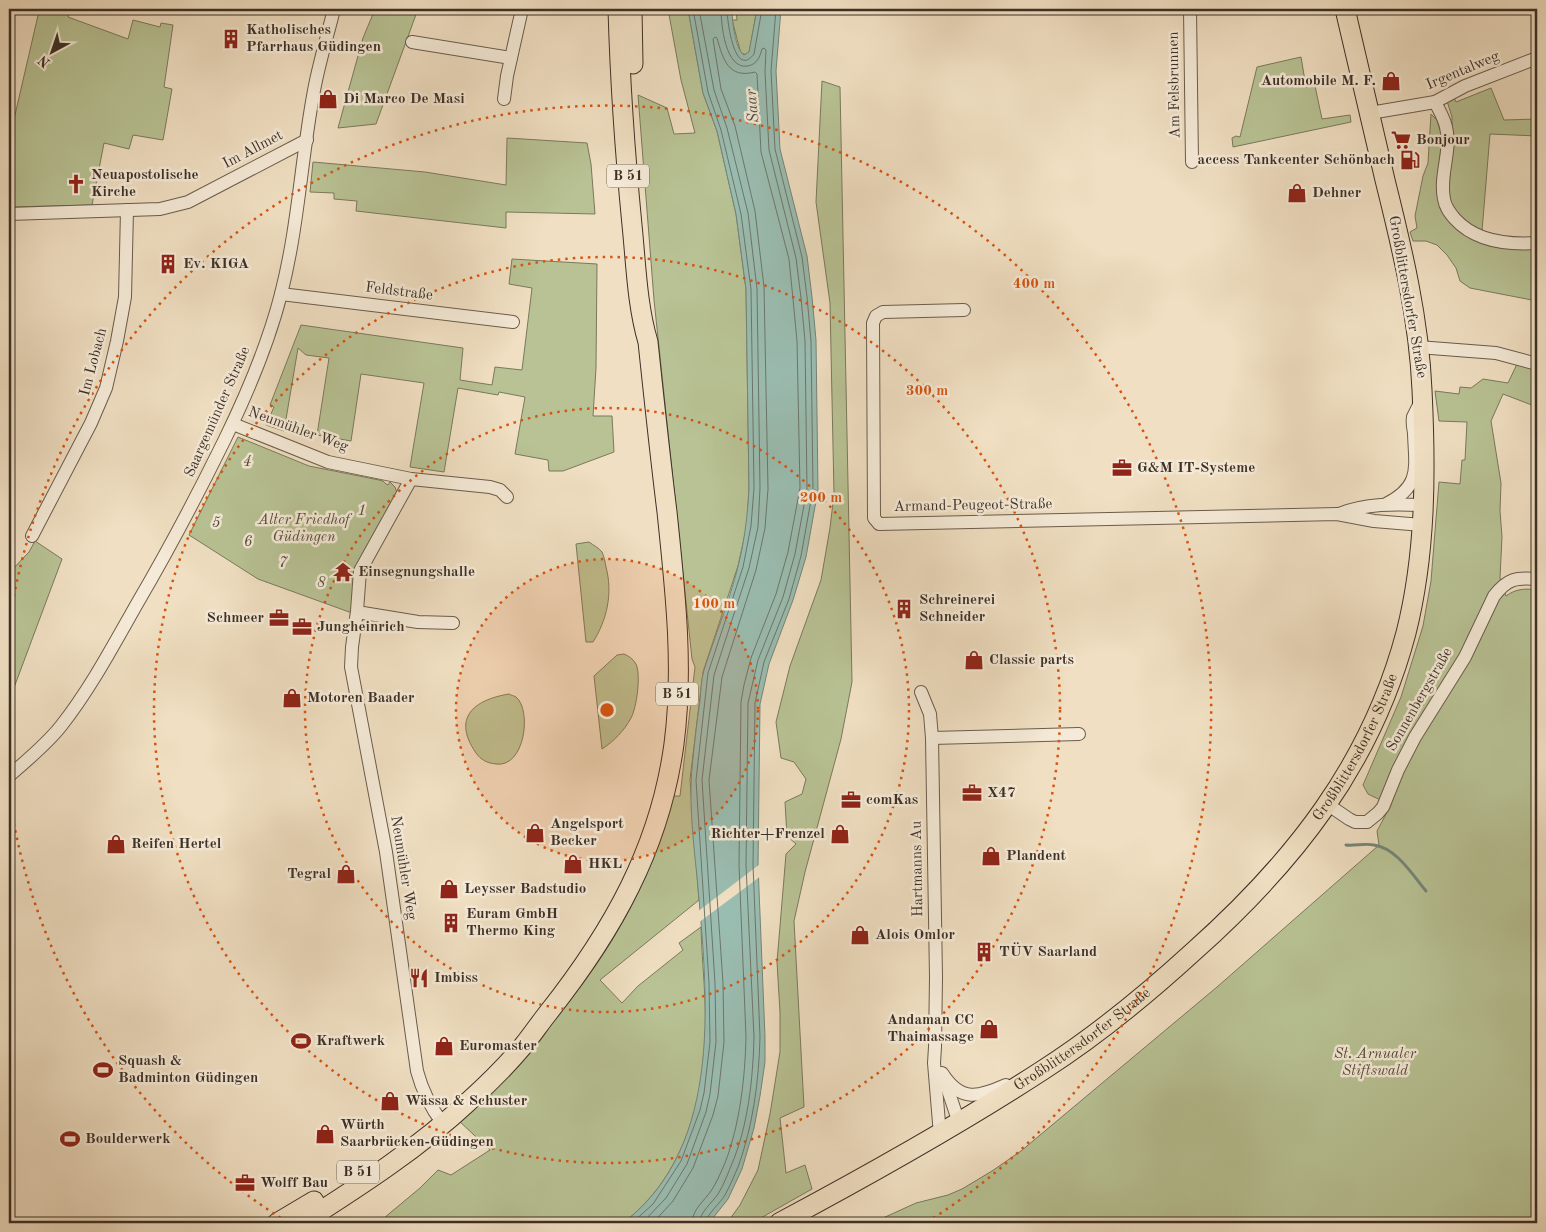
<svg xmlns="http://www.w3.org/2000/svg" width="1546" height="1232" font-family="'Old Standard TT',serif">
	<rect width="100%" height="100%" fill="#f0dfc2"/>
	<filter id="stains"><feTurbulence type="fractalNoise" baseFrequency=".004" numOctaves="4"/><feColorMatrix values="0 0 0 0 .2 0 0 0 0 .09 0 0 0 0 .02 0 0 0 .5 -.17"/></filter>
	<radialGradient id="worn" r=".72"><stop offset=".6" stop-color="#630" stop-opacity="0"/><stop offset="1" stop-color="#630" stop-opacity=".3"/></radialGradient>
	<g fill="#b8c294" stroke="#7a795d">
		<polygon points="37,9 71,9 68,17 128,39 133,20 160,27 161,23 173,25 164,87 172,89 163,140 133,135 129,149 104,143 92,205 9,207 9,141 39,11"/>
		<polygon points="375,9 387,9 401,14 403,9 418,9 376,124 338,128 363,38"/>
		<path d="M 668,9 L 688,9 L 703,93 L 717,131 L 736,214 L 746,289 L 749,488 L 747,525 L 738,566 L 703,672 L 690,780 L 699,900 L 600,980 L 622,1003 L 638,986 L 683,950 L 679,943 L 701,927 C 702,965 707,1004 705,1041 C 702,1110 679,1181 623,1223 L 378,1223 L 420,1188 L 438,1170 L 451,1175 L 490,1150 L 458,1120 C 530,1051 602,975 642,883 C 655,855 663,825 673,796 L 680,796 L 695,667 L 692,659 L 654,300 L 638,95 L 667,108 L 674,134 L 695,133 L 681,80 Z"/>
		<polygon points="736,9 757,9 749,53 747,55 741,53 740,50 732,20 737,20"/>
		<polygon points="1301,57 1306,87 1315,86 1322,119 1350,115 1351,122 1233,147 1232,138 1236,136 1240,137 1257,67"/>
		<polygon points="822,81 840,87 852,682 841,739 805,872 794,921 804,1107 780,1118 786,1173 805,1165 812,1189 752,1223 727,1223 740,1205 758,1170 770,1114 780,1052 780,1012 777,962 786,854 796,844 787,836 785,802 802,794 806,779 794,762 781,758 776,722 790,666 821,580 830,528 834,494 830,303 816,202"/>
		<polygon points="1491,88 1504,120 1537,119 1537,136 1490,134 1481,243 1490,246 1537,248 1537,301 1470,288 1460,281 1456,268 1447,255 1437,245 1426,241 1413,241 1410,232 1417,228 1415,216 1423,176 1428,163 1431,114 1437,120 1440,130 1452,129 1452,117 1447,101 1453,96 1456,102"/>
		<polygon points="507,138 587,143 591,164 595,214 506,212 506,228 356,211 357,201 334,199 334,193 310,192 313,162 425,172 506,185"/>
		<polygon points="512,259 597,264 596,368 593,416 612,416 614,452 563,471 549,471 548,460 515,454 525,397 499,392 498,395 458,388 444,472 410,467 424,383 361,374 351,441 317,435 329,358 306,355 298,348 284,431 266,425 274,407 270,405 301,325 463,348 460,380 492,385 495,367 522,370 532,288 509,284"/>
		<path d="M 1517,364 L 1537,369 L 1537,407 L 1503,394 L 1491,421 L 1501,483 L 1500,511 L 1502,537 L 1500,578 L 1506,596 C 1515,589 1526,588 1537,590 L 1537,1223 L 872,1223 L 916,1203 L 948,1195 L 962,1189 L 992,1171 L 1021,1151 L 1217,987 L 1379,845 L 1377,831 L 1391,805 L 1368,794 L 1363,785 L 1401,697 L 1423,626 L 1431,581 L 1439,482 L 1460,484 L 1462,460 L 1465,460 L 1467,422 L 1439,421 L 1435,391 L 1459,394 L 1460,387 L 1471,388 L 1483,379 L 1508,383 Z"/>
		<polygon points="238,437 309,466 379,480 383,481 386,484 388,485 390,482 395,487 397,493 357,567 352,613 258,579 189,535"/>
		<polygon points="35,541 62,559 12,693 9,692 9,573 29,552"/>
		<path d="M 589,542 C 593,545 599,548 602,552 C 604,556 605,562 606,567 C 613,593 607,620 593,642 L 586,642 L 576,544 Z"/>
		<path d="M 624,654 C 629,656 633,659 636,664 C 641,674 637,707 631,718 C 624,731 614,741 602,749 L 594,676 L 617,655 Z"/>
		<path d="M 509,694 C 510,695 515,696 516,697 C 532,710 525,768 496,764 C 487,763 481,760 476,753 C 452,718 473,700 509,694 Z"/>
	</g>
	<path fill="#9abdb1" stroke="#758579" d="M 688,9 L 732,9 C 732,20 735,49 744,55 L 749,52 L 757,9 L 781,9 L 776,71 L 780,149 L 807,256 L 812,297 L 816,340 L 818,490 L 806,557 L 793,600 L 769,664 L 760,704 L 758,865 L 765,1037 L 765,1062 L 760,1096 L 754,1128 L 742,1169 L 728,1199 L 709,1223 L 623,1223 C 726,1145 707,991 697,877 C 693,838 688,797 693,758 C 695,739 697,720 700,701 C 701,691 701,680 704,670 C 717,630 734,590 742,549 C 746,528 748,508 749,488 L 746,289 L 736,214 L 717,131 L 703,93 Z"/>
	<polygon fill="#f0dfc2" points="760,864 761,876 698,923 697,912"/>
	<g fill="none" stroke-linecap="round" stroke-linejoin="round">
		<g stroke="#6c766c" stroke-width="1">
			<path d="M 727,9 C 727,19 734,80 754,54 L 762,9"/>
			<polyline points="632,1223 653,1204 681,1161 700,1110 704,1093 710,1042 709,983 696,780 708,673 743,567 751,526 754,488 751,289 741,214 721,130 708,92 693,9"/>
			<polyline points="642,1223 666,1198 687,1164 706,1112 710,1094 716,1042 715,983 702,780 714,675 749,568 758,527 760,488 757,289 748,213 727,128 714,90 699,9"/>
			<path d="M 653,1223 L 673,1201 L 693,1168 L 713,1115 L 718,1096 L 724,1042 L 723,983 L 709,780 L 722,677 L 756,570 L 765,528 L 768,489 L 764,287 L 755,211 L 735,126 L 721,89 L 713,39 L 715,37 L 717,38 C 723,59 728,79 755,72 L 757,74 L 761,152 L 789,259 L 793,299 L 797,341 L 800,488 L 788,552 L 776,594 L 751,658 L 744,685 L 741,702 L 739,865 L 746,1037 C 745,1078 740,1124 725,1163 C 721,1172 717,1182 711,1191 C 704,1201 692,1210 692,1223"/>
			<path d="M 699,1223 C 700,1212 712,1203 718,1194 C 723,1186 727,1176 731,1166 C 748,1127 753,1079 754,1037 L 746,865 L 748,703 L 758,660 L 783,597 L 795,554 L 807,489 L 805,341 L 801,298 L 796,258 L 769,150 L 765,72 L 766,50 L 764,48 L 762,49 C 760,57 757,64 748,66 C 725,70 721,24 721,9"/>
			<path d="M 706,1223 C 707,1213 720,1204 725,1195 C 730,1186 734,1176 738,1167 C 753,1126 759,1080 760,1037 L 753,865 L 755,703 L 764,662 L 789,599 L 801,556 L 813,489 L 811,341 L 807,297 L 802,257 L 775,149 L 771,71 L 776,9"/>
		</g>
		<path stroke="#758579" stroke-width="3" d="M 1346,845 C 1355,846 1365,843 1374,845 C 1396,848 1412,874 1426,891"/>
		<defs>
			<g id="minor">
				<polyline points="1190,9 1192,162"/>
				<polyline points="412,42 511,58"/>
				<polyline points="504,99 507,76 522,9"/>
				<path d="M 1435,102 C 1439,110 1444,118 1446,127 C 1452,151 1439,175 1444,199 C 1445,207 1450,213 1455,219 C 1476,242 1508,245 1537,243"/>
				<polyline points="1370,113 1435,102 1465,86 1537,58"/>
				<polyline points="9,214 160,209 188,202 307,140"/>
				<polyline points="281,294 513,322"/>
				<polyline points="964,310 883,312 876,316 873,323 874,518 879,524 1337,514 1374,521 1422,525"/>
				<polyline points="1418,347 1496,353 1537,364"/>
				<polyline points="233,424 328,462 411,479 490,487 500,490 507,497"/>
				<path d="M 411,479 L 360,571 L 357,611 L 352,647 L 351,667 L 386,852 L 417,1071 C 422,1090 431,1108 443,1124"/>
				<path d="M 1386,504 C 1422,486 1415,467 1414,433 C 1413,428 1412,422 1413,417 C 1415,413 1418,407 1420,403"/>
				<path d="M 1339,514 C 1366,503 1395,504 1423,505"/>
				<polyline points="32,536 91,423 106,388 117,341 125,297 127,210"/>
				<polyline points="357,612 418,622 453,623"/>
				<polyline points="921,692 930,714 932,738 936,977 935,1047 934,1063 940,1135"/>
				<polyline points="932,738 1079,734"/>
				<path d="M 9,776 C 27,760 46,745 61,726 C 91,688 114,644 138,602 C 169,549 197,496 224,441 C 247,394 268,345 281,294 C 298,228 301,162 313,96 C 318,66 327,38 334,9"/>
				<path d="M 1327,804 L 1349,819 L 1355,822 L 1367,822 L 1378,813 L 1383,807 L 1398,770 L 1415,737 L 1465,657 L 1494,596 C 1507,579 1516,577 1537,579"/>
				<path d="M 942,1073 C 961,1103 979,1097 1006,1085"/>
				<polyline points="944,1078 959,1123"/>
			</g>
			<g id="primary">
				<polyline points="632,9 633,64"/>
				<polyline points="277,1223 314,1201"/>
				<path d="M 302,1223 C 360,1186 419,1148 469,1101 C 488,1084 507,1065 523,1046 C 532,1035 540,1023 548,1013 C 612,932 660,848 674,744 C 684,667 675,589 667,512 C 660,456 654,399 648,342 C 637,305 636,264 632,225 C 625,153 620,81 618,9"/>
				<path id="s1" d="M 779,1223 C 869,1175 957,1126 1043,1070 C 1096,1036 1146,995 1193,952 C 1293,863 1371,765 1406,633 C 1426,554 1426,471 1422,390 C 1419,319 1402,248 1385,180 C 1372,123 1358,66 1345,9"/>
			</g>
		</defs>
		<use href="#minor" stroke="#6a5c4d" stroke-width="14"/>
		<use href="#primary" stroke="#3d3026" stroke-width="21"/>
		<use href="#minor" stroke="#f5ead7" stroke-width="12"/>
		<use href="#primary" stroke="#f0dfc2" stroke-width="19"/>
	</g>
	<circle cx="607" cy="710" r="151" fill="#d7550f" fill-opacity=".12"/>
	<g fill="none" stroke="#d7550f" stroke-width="2.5" stroke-dasharray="2.5 5">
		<circle cx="607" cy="710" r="151"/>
		<circle cx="607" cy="710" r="302"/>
		<circle cx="607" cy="710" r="453"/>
		<path d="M287 1222A604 604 0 0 1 9 794M9 626A604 604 0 1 1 927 1222"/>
	</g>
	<defs>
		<symbol id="building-bare" viewBox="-9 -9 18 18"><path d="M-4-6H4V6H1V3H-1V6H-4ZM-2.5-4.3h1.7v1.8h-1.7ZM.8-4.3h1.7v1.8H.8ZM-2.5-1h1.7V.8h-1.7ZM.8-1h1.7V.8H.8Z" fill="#8f2418" stroke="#f5ead7" stroke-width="2.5" paint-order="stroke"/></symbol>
		<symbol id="shop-bare" viewBox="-9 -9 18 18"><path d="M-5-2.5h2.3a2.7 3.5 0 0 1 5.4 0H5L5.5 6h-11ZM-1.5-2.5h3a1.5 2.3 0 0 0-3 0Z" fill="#8f2418" stroke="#f5ead7" stroke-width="2.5" paint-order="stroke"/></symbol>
		<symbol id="supermarket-bare" viewBox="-9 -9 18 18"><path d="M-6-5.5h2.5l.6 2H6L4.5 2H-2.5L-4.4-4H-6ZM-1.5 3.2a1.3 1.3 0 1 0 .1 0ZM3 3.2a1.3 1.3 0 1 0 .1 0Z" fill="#8f2418" stroke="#f5ead7" stroke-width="2.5" paint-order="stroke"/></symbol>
		<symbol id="fuel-bare" viewBox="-9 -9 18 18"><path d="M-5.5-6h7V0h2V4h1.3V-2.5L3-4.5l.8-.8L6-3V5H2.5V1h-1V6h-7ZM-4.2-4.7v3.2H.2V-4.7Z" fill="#8f2418" stroke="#f5ead7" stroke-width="2.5" paint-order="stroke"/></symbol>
		<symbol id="church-bare" viewBox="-9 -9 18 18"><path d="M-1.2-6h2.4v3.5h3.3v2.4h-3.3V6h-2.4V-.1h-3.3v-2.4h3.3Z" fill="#8f2418" stroke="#f5ead7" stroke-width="2.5" paint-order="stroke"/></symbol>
		<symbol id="office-bare" viewBox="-9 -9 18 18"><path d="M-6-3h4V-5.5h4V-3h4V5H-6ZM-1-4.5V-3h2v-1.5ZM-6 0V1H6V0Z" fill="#8f2418" stroke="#f5ead7" stroke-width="2.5" paint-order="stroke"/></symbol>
		<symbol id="temple-bare" viewBox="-9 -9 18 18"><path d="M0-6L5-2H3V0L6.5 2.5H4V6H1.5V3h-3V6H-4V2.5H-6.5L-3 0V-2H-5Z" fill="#8f2418" stroke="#f5ead7" stroke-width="2.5" paint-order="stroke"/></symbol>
		<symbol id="restaurant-bare" viewBox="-9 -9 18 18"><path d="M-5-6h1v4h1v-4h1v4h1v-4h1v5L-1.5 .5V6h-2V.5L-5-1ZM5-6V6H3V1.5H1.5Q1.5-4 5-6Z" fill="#8f2418" stroke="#f5ead7" stroke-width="2.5" paint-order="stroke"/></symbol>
		<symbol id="stadium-bare" viewBox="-9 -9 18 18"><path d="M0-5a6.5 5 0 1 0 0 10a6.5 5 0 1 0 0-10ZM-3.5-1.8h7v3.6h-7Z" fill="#8f2418" stroke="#f5ead7" stroke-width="2.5" paint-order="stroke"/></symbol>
	</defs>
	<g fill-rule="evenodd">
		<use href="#building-bare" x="217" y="25" width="28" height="28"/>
		<use href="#shop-bare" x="1377" y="67" width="28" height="28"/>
		<use href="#shop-bare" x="314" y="85" width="28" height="28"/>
		<use href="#supermarket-bare" x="1387" y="126" width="28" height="28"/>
		<use href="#fuel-bare" x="1396" y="146" width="28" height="28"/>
		<use href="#church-bare" x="62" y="170" width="28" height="28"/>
		<use href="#shop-bare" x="1283" y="179" width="28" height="28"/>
		<use href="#building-bare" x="154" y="250" width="28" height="28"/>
		<use href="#office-bare" x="1108" y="454" width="28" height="28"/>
		<use href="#temple-bare" x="329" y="558" width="28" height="28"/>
		<use href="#building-bare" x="890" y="595" width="28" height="28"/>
		<use href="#office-bare" x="265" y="604" width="28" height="28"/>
		<use href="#office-bare" x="288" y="613" width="28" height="28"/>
		<use href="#shop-bare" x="960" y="646" width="28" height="28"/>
		<use href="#shop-bare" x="278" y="684" width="28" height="28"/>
		<use href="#office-bare" x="958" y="779" width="28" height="28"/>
		<use href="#office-bare" x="837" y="786" width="28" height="28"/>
		<use href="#shop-bare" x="521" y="819" width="28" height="28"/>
		<use href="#shop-bare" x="826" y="820" width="28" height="28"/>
		<use href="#shop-bare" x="102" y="830" width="28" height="28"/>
		<use href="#shop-bare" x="977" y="842" width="28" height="28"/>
		<use href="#shop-bare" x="559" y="850" width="28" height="28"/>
		<use href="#shop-bare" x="332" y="860" width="28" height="28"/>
		<use href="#shop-bare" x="435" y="875" width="28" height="28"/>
		<use href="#building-bare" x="437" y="909" width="28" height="28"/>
		<use href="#shop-bare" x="846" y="921" width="28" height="28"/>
		<use href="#building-bare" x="970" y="938" width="28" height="28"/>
		<use href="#restaurant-bare" x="405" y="964" width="28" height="28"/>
		<use href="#shop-bare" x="975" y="1015" width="28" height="28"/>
		<use href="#stadium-bare" x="287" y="1027" width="28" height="28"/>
		<use href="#shop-bare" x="430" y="1032" width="28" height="28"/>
		<use href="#stadium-bare" x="89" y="1056" width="28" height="28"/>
		<use href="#shop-bare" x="376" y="1087" width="28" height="28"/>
		<use href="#shop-bare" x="311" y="1120" width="28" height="28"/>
		<use href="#stadium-bare" x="56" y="1125" width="28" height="28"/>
		<use href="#office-bare" x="231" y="1169" width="28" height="28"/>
	</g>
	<g text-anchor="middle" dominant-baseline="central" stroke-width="5" stroke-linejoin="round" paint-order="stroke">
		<g fill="#f5ead7" stroke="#74685b" stroke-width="1">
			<rect x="607" y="164.5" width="42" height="23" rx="4"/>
			<rect x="656" y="682.5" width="42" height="23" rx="4"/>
			<rect x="337" y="1160.5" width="42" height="23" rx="4"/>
		</g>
		<g font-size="14" font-weight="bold" fill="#3d3026">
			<text x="628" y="176">B 51</text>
			<text x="677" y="694">B 51</text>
			<text x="358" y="1172">B 51</text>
		</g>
		<g font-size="15" font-weight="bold" fill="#3d3026" stroke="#f5ead7" text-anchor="start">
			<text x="246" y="30">Katholisches<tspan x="246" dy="17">Pfarrhaus Güdingen</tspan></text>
			<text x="1376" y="81" text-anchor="end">Automobile M. F.</text>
			<text x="343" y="99">Di Marco De Masi</text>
			<text x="1416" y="140">Bonjour</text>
			<text x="1395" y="160" text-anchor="end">access Tankcenter Schönbach</text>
			<text x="91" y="175">Neuapostolische<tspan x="91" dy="17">Kirche</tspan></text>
			<text x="1312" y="193">Dehner</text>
			<text x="183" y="264">Ev. KIGA</text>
			<text x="1137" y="468">G&amp;M IT-Systeme</text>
			<text x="358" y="572">Einsegnungshalle</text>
			<text x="919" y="600">Schreinerei<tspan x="919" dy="17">Schneider</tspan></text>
			<text x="264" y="618" text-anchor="end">Schmeer</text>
			<text x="317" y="627">Jungheinrich</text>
			<text x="989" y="660">Classic parts</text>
			<text x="307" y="698">Motoren Baader</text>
			<text x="987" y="793">X47</text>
			<text x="866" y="800">comKas</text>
			<text x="550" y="824">Angelsport<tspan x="550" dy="17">Becker</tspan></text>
			<text x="825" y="834" text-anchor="end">Richter+Frenzel</text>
			<text x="131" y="844">Reifen Hertel</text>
			<text x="1006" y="856">Plandent</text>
			<text x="588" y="864">HKL</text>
			<text x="331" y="874" text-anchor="end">Tegral</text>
			<text x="464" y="889">Leysser Badstudio</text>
			<text x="466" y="914">Euram GmbH<tspan x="466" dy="17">Thermo King</tspan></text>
			<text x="875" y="935">Alois Omlor</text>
			<text x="999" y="952">TÜV Saarland</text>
			<text x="434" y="978">Imbiss</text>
			<text x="974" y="1020" text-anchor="end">Andaman CC<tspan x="974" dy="17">Thaimassage</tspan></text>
			<text x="316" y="1041">Kraftwerk</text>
			<text x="459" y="1046">Euromaster</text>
			<text x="118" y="1061">Squash &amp;<tspan x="118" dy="17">Badminton Güdingen</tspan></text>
			<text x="405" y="1101">Wässa &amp; Schuster</text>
			<text x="340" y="1125">Würth<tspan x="340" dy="17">Saarbrücken-Güdingen</tspan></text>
			<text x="85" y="1139">Boulderwerk</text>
			<text x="260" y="1183">Wolff Bau</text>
		</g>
		<g font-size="15" fill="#3d3026" stroke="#f5ead7">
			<text transform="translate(1463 71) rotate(-23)">Irgentalweg</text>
			<text transform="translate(1175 85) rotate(-91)">Am Felsbrunnen</text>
			<text transform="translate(253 150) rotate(-28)">Im Allmet</text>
			<text transform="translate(399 292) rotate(7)">Feldstraße</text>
			<text transform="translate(1407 297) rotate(80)">Großblittersdorfer Straße</text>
			<text transform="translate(94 362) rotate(-75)">Im Lobach</text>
			<text transform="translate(218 412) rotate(-66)">Saargemünder Straße</text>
			<text transform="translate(298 430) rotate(20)">Neumühler Weg</text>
			<text transform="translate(973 506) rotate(-1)">Armand-Peugeot-Straße</text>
			<text transform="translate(1420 700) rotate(-60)">Sonnenbergstraße</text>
			<text stroke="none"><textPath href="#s1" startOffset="760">Großblittersdorfer Straße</textPath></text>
			<text transform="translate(403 868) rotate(81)">Neumühler Weg</text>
			<text transform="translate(918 869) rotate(-91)">Hartmanns Au</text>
			<text stroke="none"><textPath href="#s1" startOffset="355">Großblittersdorfer Straße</textPath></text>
		</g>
		<g font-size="15" font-style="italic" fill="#564d3c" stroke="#f5ead7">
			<text x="247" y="462">4</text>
			<text x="362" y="511">1</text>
			<text x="304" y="520">Alter Friedhof<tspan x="304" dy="17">Güdingen</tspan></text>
			<text x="216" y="523">5</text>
			<text x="248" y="542">6</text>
			<text x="283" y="563">7</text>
			<text x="321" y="583">8</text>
			<text x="1375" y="1054">St. Arnualer<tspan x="1375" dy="17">Stiftswald</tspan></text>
		</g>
		<g font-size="16" font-style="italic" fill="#545349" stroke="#f5ead7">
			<text transform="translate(753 106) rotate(-95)">Saar</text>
		</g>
	</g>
	<circle cx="607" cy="710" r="8" fill="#d7550f" stroke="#f5ead7" stroke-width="2.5"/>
	<g font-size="15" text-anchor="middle" font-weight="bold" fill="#d7550f" stroke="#f5ead7" stroke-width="5" stroke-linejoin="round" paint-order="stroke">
		<text x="1034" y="288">400 m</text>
		<text x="927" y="395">300 m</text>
		<text x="821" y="502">200 m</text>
		<text x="714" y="608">100 m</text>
	</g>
	<rect width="1546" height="1232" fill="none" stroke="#f0dfc2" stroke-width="30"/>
	<rect x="10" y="10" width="1526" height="1212" fill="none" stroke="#3d3026" stroke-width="2.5"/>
	<rect x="15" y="15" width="1516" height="1202" fill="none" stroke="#3d3026"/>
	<g transform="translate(52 52) rotate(220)" stroke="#f5ead7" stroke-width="4" paint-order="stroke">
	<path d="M0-4L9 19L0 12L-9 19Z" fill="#3d3026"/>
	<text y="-8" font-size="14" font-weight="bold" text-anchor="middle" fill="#3d3026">N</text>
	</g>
	<rect width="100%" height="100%" filter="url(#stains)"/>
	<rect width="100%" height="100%" fill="url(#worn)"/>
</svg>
